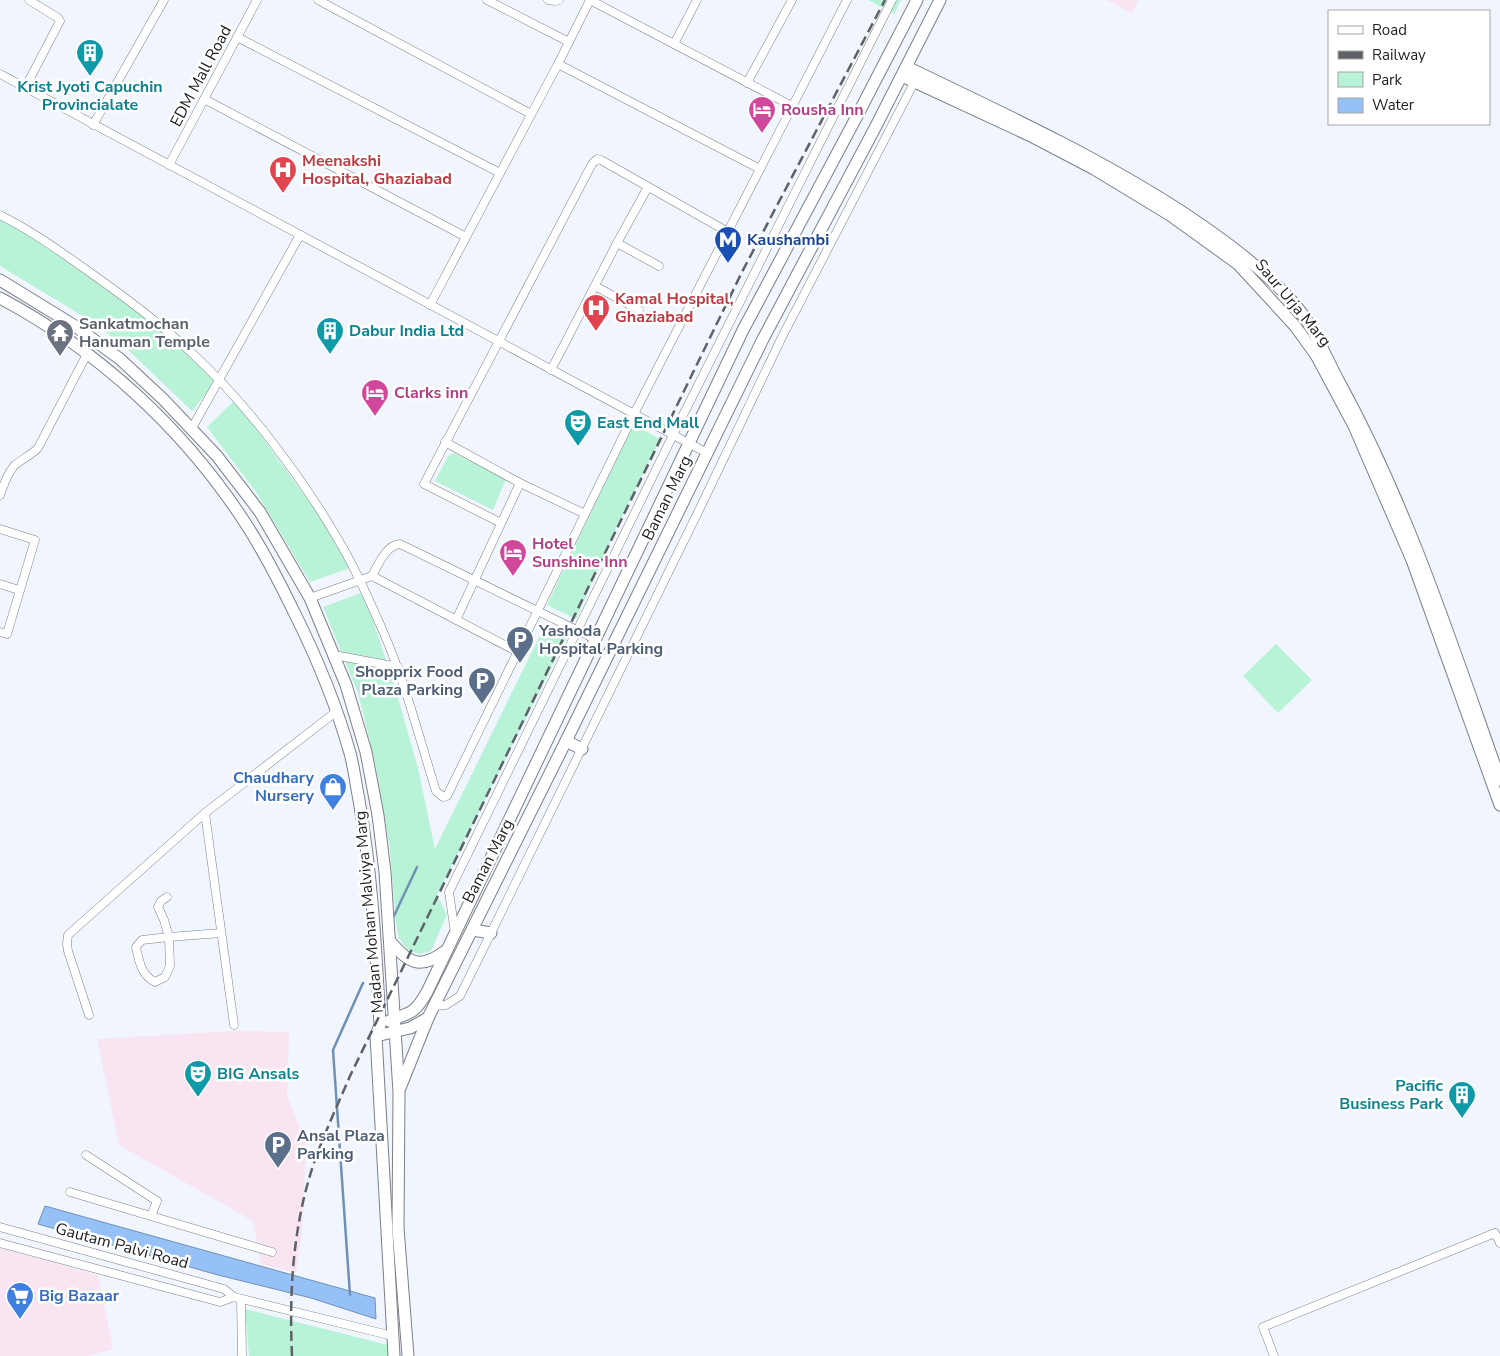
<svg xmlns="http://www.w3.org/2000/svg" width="1500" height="1356" font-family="'Nunito Sans',sans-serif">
	<rect width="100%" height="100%" fill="#f0f5fe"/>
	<g fill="#f9e4f2">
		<polygon points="1107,0 1138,0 1132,13"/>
		<polygon points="234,1031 289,1032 287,1095 306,1145 302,1232 296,1273 261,1264 253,1221 119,1145 97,1039"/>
		<polygon points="0,1248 98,1275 113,1349 88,1356 0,1356"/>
	</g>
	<g fill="#b9f3d7">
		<polygon points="868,0 901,0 894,14"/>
		<polygon points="0,219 52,247 147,313 217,380 192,411 125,347 91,321 0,266"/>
		<polygon points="235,400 324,522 350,568 310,582 256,492 207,427"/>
		<polygon points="633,424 660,439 615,531 576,619 547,605"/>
		<polygon points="454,453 506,479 493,510 435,481 448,456"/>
		<polygon points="363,592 393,680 418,768 435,849 546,623 568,635 437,895 447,915 431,951 419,954 408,950 399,939 396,923 390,851 376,767 358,693 323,607"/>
		<polygon points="1276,644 1312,680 1278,713 1243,676"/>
		<polygon points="245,1309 388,1345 388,1356 249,1356"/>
	</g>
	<polygon fill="#95c1f6" stroke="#7190b6" points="45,1206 375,1298 376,1319 311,1298 218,1275 38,1224"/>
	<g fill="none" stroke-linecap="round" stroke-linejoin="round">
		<g stroke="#7190b6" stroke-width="2.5">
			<polyline points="393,918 417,867"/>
			<polyline points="350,1295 333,1050 363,983"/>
		</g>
		<defs>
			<g id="street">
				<polyline points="318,0 531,114"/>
				<polyline points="487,0 569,42"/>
				<polyline points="548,0 555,1 559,0"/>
				<polyline points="590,0 792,106"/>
				<polyline points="237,37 500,173"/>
				<polyline points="674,44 697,0"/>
				<polyline points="558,64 760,169"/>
				<polyline points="0,74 707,453"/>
				<polyline points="747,83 792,0"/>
				<polyline points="25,88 60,21 58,18 29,0"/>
				<polyline points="204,99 466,237"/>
				<polyline points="93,125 164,0"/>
				<polyline points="169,165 257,0"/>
				<path d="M 0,215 C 34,232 64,254 95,276 C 129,300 162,325 193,354 C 249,406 305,481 343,548 C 358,574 370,602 382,629 C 405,681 419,737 436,791 L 443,797 L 447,796 L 634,414 L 847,0"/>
				<polyline points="617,243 659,266"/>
				<polyline points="595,286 639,310"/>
				<polyline points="430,305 558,64 590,0"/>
				<polyline points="551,370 617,243 648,187"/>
				<polyline points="192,428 300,235"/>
				<polyline points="445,442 520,483 585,514"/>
				<path d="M 0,495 C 4,485 7,473 15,465 C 22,459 31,455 38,448 L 87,354"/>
				<polyline points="501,523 424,484 592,164 597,159 601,160 728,232"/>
				<polyline points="0,529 35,540 7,634 0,632"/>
				<path d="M 372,576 C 378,565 386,545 400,544 L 595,639"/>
				<polyline points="0,584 19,590"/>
				<polyline points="310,598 372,576 518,652"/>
				<polyline points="456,620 520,483"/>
				<polyline points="334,655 398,667"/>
				<polyline points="205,813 234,1025"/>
				<path d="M 167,897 L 161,901 L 158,907 L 164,920 L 169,937 L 142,940 L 136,947 C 139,961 141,975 155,982 L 165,977 L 170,966 L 169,937 L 221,933"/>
				<polyline points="455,933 449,892 673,435 892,0"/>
				<polyline points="434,1006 446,1005 460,996 701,506 782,337 916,79"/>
				<polyline points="89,1015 68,951 67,944 68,935 205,813 337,711"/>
				<polyline points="86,1155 157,1201 151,1216"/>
				<polyline points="70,1192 272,1252"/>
				<polyline points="0,1227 224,1289 234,1297 393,1336"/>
				<polyline points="0,1243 220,1302 234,1297"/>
				<polyline points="241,1299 242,1356"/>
				<polyline points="1274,1356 1263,1327 1495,1233 1500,1243"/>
			</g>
			<g id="secondary">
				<path d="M 907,67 C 998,111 1090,153 1176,208 C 1217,235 1258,264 1291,300 C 1312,323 1324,353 1338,380 C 1408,507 1452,645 1500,780"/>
				<polyline points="902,76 1031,136 1094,169 1170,215 1238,264 1295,326 1316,355 1354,426 1412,560 1500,805"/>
				<polyline points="0,280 75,326 120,359 163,399 217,456 260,512 310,598 346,685 366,752 378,815 385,872 399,1092 398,1228 408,1356"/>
				<path d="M 0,298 C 98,350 183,428 244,521 C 263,550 279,581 294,612 C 317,658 336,704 350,753 C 354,768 356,785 359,800 C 372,874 376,950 380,1025 L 376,1036 L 394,1356"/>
				<polyline points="566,741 582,749"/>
				<polyline points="472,930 491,933"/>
				<path d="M 390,941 C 408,963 420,970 444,952"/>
				<path d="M 389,1021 C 412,1011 413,1016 427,992 L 743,330 L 856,118 L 917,0"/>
				<polyline points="376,1036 410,1028 428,1018"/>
				<polyline points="400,1088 428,1018 566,741 763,339 876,126 940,0"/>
			</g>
		</defs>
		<use href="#street" stroke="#7b8088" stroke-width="9"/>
		<use href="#secondary" stroke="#7b8088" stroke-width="13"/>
		<use href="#street" stroke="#fff" stroke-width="8"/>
		<use href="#secondary" stroke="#fff" stroke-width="11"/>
		<path stroke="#5e6165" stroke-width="2.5" stroke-dasharray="10 5" stroke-linecap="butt" d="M 292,1356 C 289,1290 293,1223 315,1160 C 325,1132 338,1104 350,1076 L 742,272 L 885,0"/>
	</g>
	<defs>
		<symbol id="building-pin" viewBox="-11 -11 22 30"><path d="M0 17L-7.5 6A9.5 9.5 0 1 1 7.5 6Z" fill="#0f9aa8" stroke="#fff"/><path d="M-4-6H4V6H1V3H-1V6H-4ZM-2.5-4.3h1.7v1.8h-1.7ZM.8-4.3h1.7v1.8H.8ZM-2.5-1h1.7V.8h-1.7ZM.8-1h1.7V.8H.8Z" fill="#fff"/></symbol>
		<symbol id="hotel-pin" viewBox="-11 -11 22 30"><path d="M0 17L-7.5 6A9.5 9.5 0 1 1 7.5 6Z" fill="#d1479c" stroke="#fff"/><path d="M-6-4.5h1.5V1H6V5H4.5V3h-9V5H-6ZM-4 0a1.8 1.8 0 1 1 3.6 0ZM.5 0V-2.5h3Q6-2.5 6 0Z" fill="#fff"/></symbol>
		<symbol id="hospital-pin" viewBox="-11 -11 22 30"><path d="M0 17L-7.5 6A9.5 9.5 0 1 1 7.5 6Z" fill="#e0444e" stroke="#fff"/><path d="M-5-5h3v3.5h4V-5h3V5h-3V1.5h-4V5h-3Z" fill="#fff"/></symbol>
		<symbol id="metro-pin" viewBox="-11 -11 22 30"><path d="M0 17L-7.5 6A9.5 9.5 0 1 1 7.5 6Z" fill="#1a4fb4" stroke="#fff"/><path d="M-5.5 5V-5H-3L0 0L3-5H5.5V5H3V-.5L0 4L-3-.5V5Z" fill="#fff"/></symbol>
		<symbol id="temple-pin" viewBox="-11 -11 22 30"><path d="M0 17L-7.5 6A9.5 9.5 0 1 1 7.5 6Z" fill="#6b7280" stroke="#fff"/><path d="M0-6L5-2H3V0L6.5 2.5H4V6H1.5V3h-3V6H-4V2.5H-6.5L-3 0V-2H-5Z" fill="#fff"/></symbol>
		<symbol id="theatre-pin" viewBox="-11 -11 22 30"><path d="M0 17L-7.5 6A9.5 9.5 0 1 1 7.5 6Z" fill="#0f9aa8" stroke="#fff"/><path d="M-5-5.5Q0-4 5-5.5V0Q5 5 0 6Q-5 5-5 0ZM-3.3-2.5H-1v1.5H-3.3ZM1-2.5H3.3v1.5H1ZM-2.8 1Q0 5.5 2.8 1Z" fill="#fff"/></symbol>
		<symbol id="parking-pin" viewBox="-11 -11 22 30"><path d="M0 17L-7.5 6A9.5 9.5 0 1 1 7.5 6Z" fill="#5c6f8a" stroke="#fff"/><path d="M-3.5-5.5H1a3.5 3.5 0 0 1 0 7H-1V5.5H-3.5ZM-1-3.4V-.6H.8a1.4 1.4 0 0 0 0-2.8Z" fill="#fff"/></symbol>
		<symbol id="shop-pin" viewBox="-11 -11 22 30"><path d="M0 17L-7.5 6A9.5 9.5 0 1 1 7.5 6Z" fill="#3f7fe0" stroke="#fff"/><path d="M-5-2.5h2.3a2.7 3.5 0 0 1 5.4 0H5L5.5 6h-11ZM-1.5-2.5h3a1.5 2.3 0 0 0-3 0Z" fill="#fff"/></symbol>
		<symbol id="supermarket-pin" viewBox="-11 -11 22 30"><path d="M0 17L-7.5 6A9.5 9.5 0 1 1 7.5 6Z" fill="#3f7fe0" stroke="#fff"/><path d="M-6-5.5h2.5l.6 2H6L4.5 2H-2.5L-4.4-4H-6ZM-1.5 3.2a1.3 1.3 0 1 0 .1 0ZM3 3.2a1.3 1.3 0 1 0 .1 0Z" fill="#fff"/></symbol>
	</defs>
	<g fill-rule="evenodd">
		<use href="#building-pin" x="74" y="37" width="32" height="43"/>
		<use href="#hotel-pin" x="746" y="94" width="32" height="43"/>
		<use href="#hospital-pin" x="267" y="154" width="32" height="43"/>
		<use href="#metro-pin" x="712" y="224" width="32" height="43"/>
		<use href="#hospital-pin" x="580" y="292" width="32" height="43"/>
		<use href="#building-pin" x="314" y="315" width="32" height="43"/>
		<use href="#temple-pin" x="44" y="317" width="32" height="43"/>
		<use href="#hotel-pin" x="359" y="377" width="32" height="43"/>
		<use href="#theatre-pin" x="562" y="407" width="32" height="43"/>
		<use href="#hotel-pin" x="497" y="537" width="32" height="43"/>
		<use href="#parking-pin" x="504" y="624" width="32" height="43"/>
		<use href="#parking-pin" x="466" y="665" width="32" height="43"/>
		<use href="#shop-pin" x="317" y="771" width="32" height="43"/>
		<use href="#theatre-pin" x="182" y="1058" width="32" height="43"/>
		<use href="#building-pin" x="1446" y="1079" width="32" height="43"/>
		<use href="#parking-pin" x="262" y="1129" width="32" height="43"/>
		<use href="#supermarket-pin" x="4" y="1280" width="32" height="43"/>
	</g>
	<g text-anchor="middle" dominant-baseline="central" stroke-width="5" stroke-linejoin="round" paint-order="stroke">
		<g font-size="16" fill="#1c1e21" stroke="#fff">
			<text transform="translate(201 76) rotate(-62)">EDM Mall Road</text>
			<text transform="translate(1293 303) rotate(50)">Saur Urja Marg</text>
			<text transform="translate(667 498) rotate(-64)">Baman Marg</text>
			<text transform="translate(488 861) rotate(-63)">Baman Marg</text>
			<text transform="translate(369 912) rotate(-95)">Madan Mohan Malviya Marg</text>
			<text transform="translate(122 1246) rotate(15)">Gautam Palvi Road</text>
		</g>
		<g font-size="16" font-weight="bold" fill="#0d838f" stroke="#fff" text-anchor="start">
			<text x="90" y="87" text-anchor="middle">Krist Jyoti Capuchin<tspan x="90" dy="18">Provincialate</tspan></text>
			<text x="349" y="331">Dabur India Ltd</text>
			<text x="597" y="423">East End Mall</text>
			<text x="217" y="1074">BIG Ansals</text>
			<text x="1443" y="1086" text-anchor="end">Pacific<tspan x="1443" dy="18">Business Park</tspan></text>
		</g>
		<g font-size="16" font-weight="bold" fill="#b23c85" stroke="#fff" text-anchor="start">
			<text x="781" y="110">Rousha Inn</text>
			<text x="394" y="393">Clarks inn</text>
			<text x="532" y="544">Hotel<tspan x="532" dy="18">Sunshine Inn</tspan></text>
		</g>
		<g font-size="16" font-weight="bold" fill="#be3a42" stroke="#fff" text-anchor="start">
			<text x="302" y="161">Meenakshi<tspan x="302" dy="18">Hospital, Ghaziabad</tspan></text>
			<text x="615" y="299">Kamal Hospital,<tspan x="615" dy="18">Ghaziabad</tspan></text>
		</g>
		<g font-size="16" font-weight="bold" fill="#164399" stroke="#fff" text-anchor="start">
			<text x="747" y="240">Kaushambi</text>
		</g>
		<g font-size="16" font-weight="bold" fill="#5b616d" stroke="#fff" text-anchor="start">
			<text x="79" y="324">Sankatmochan<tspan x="79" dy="18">Hanuman Temple</tspan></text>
		</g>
		<g font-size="16" font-weight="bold" fill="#4e5e75" stroke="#fff" text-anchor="start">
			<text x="539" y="631">Yashoda<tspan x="539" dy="18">Hospital Parking</tspan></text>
			<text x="463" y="672" text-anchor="end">Shopprix Food<tspan x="463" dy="18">Plaza Parking</tspan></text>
			<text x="297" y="1136">Ansal Plaza<tspan x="297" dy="18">Parking</tspan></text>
		</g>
		<g font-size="16" font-weight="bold" fill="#366cbe" stroke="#fff" text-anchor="end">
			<text x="314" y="778">Chaudhary<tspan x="314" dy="18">Nursery</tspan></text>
			<text x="39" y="1296" text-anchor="start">Big Bazaar</text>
		</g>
	</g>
	<rect x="1328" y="10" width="162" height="115" fill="#ffffff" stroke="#a4a5a6"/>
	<rect x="1338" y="26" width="25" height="8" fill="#ffffff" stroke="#a4a5a6"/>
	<text x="1372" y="35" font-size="15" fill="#1c1e21">Road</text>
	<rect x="1338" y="51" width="25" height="8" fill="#5e6165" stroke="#a4a5a6"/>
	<text x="1372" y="60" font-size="15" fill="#1c1e21">Railway</text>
	<rect x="1338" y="72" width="25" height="15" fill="#b9f3d7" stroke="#a4a5a6"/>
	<text x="1372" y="85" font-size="15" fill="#1c1e21">Park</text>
	<rect x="1338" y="98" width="25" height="15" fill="#95c1f6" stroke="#a4a5a6"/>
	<text x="1372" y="110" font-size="15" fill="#1c1e21">Water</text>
</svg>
